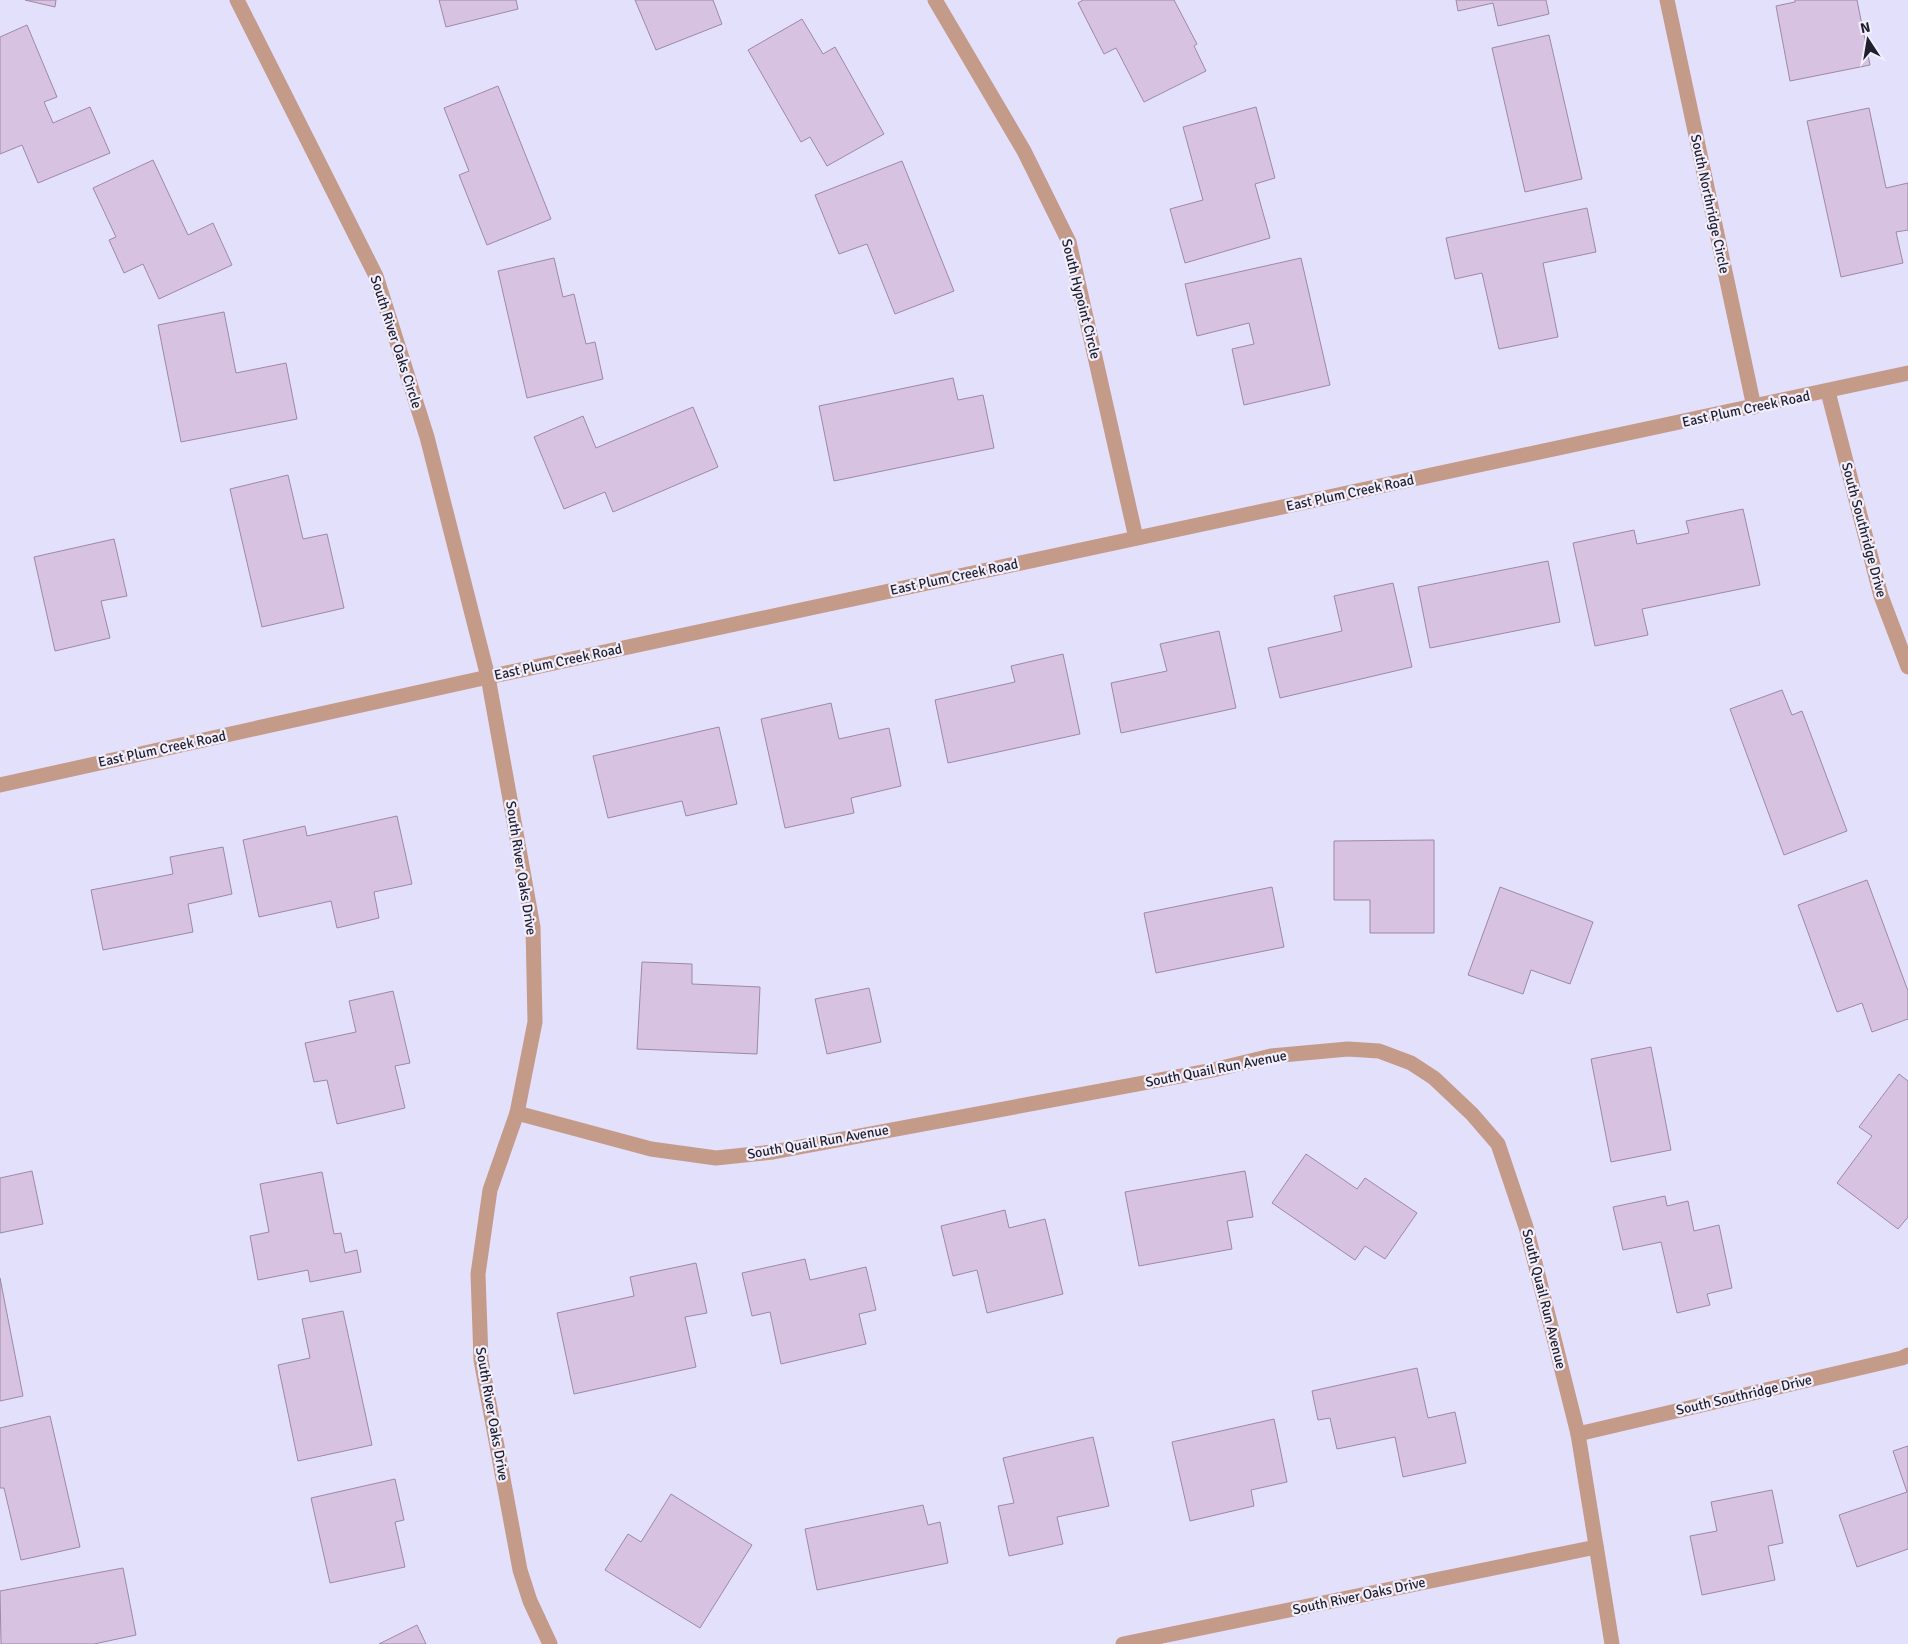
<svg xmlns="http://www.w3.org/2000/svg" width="1908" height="1644" font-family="Signika,sans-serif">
	<rect width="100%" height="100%" fill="#e3e0fc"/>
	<g fill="#d7c2e1" stroke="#9d89a6">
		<polygon points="25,0 56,0 55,7"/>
		<polygon points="439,0 516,0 518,9 446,27"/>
		<polygon points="635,0 713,0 722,24 656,50"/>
		<polygon points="1083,0 1174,0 1197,44 1194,46 1206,71 1144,102 1116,48 1104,54 1078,3"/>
		<polygon points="1456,0 1546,0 1549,14 1498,26 1493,3 1458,11"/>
		<polygon points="1795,0 1857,0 1870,65 1790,81 1776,6 1795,2"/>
		<polygon points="802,19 823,54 835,47 884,134 827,166 810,137 801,142 748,50"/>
		<polygon points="27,25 57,97 44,102 53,123 90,107 110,153 38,183 22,145 0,154 0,37"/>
		<polygon points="1549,35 1582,179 1525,192 1492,48"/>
		<polygon points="498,86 551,219 487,245 459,175 469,171 444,108"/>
		<polygon points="1256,107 1275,178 1255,184 1270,238 1185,263 1170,209 1203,200 1183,127"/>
		<polygon points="1869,108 1886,188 1908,183 1908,230 1896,232 1903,263 1841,277 1807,121"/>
		<polygon points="153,160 188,235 213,223 232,265 159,299 143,264 124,273 109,240 116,237 93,188"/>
		<polygon points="902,161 954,291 895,314 867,244 839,254 815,195"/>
		<polygon points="1587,208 1596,252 1543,263 1558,337 1499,349 1482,273 1455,279 1446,238"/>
		<polygon points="554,258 563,297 574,294 586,344 595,342 603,379 527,398 498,271"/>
		<polygon points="1301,258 1330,385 1244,405 1232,349 1254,344 1249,323 1197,336 1185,284"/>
		<polygon points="224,312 236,373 286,363 297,419 181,442 158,325"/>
		<polygon points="953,378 958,400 983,395 994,448 834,481 819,406"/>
		<polygon points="693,407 718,467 613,512 605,492 564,509 534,437 583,416 596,448"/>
		<polygon points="288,475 303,539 327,534 344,608 262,627 230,489"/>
		<polygon points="1743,509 1760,585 1642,609 1648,635 1595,646 1573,543 1634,530 1637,544 1689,533 1686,521"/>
		<polygon points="114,539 127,596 101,601 110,638 55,651 34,557"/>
		<polygon points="1548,561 1560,622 1430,648 1418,587"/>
		<polygon points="1393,583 1412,667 1280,698 1268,648 1342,631 1334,596"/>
		<polygon points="1219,631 1236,708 1121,733 1111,683 1167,671 1160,644"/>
		<polygon points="1063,654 1080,734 948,763 935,700 1015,682 1011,666"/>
		<polygon points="1782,690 1792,715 1802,711 1847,831 1784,855 1730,709"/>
		<polygon points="831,703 839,739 889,728 901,786 851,798 854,813 785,828 761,719"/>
		<polygon points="719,727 737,804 686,816 682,801 608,818 593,756"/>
		<polygon points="397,816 412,884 374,892 379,918 337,928 331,901 259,917 243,840 305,826 307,836"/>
		<polygon points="1434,840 1434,933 1370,933 1370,900 1334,900 1334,841"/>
		<polygon points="223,847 232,894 188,904 193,932 103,950 91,890 173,874 170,857"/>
		<polygon points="1867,880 1908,991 1908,1019 1872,1032 1862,1003 1837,1012 1798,905"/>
		<polygon points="1272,887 1284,947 1156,973 1144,913"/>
		<polygon points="1500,887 1593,922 1570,984 1531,970 1523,994 1468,975"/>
		<polygon points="642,962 692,964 692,984 760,987 757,1054 637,1049"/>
		<polygon points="869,988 881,1042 827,1054 815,999"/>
		<polygon points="393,991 410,1063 395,1066 405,1108 337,1124 327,1080 314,1082 305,1043 356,1032 349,1001"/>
		<polygon points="1651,1047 1671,1150 1611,1162 1591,1059"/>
		<polygon points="1899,1074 1908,1081 1908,1217 1898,1229 1837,1183 1872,1136 1859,1127"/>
		<polygon points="1306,1154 1357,1189 1365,1178 1417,1213 1385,1259 1365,1246 1355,1260 1272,1203"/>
		<polygon points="32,1171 43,1224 0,1233 0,1178"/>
		<polygon points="1245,1171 1253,1217 1227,1221 1232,1249 1139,1266 1125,1192"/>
		<polygon points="322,1172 334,1234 341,1233 345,1253 357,1250 361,1272 310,1282 308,1270 258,1280 250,1236 269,1232 260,1184"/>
		<polygon points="1665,1196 1667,1206 1688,1201 1694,1231 1719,1225 1732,1288 1707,1294 1710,1305 1677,1313 1661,1242 1623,1250 1613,1207"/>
		<polygon points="1005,1210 1009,1228 1045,1219 1063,1294 987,1313 977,1270 953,1276 941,1226"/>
		<polygon points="805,1259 810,1280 866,1267 876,1310 859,1314 866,1344 781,1364 770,1312 752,1316 742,1273"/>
		<polygon points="696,1263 707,1313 685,1317 696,1367 574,1394 557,1313 634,1296 630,1277"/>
		<polygon points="0,1278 23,1396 0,1401"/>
		<polygon points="343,1311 372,1445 298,1461 278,1365 310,1358 302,1319"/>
		<polygon points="1417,1368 1428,1418 1455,1412 1466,1463 1403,1477 1395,1437 1337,1449 1330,1418 1318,1420 1312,1391"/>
		<polygon points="50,1416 80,1547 21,1560 4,1488 0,1488 0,1428"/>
		<polygon points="1274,1419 1287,1482 1251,1490 1254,1506 1190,1521 1172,1442"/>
		<polygon points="1093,1437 1109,1506 1057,1517 1063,1544 1009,1556 998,1506 1014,1503 1003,1458"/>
		<polygon points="1908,1446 1908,1549 1857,1567 1839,1515 1907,1492 1893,1451"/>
		<polygon points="395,1479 404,1520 395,1522 405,1567 330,1583 311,1498"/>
		<polygon points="1772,1490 1783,1543 1768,1546 1775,1580 1702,1595 1690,1536 1717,1531 1711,1502"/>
		<polygon points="671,1494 752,1545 700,1628 605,1570 628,1534 641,1542"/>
		<polygon points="923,1505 928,1525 940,1522 948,1563 817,1590 805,1529"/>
		<polygon points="123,1568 136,1635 94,1644 1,1644 0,1591"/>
		<polygon points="417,1625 426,1644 379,1644"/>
	</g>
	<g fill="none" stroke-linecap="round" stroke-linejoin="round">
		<g stroke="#c49a89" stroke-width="15">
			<polyline points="237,0 376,276 427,437 488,677 533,927 535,1022 517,1113 490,1190 478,1274 481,1360 520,1570 530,1601 550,1644"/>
			<polyline points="935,0 1024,151 1069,242 1136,538"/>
			<polyline points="1667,0 1754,407"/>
			<polyline points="1828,392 1881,596 1908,667"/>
			<polyline points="0,785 488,677 1908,373"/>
			<polyline points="517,1113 651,1149 716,1158 773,1152 1213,1070 1271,1056 1348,1049 1379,1051 1411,1063 1434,1078 1472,1114 1498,1144 1526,1227 1578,1434 1612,1644"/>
			<polyline points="1578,1434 1902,1358 1908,1355"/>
			<polyline points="1123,1644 1596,1547"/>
		</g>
	</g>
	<g text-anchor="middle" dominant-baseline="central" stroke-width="4.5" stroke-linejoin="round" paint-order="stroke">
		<g font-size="14" fill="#211f2c" stroke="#f1effd">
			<text transform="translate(1710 204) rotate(78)">South Northridge Circle</text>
			<text transform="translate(1081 299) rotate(76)">South Hypoint Circle</text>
			<text transform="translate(396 342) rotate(72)">South River Oaks Circle</text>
			<text transform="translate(1746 409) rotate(-12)">East Plum Creek Road</text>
			<text transform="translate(1350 493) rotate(-12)">East Plum Creek Road</text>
			<text transform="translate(1864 530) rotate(75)">South Southridge Drive</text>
			<text transform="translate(954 577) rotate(-12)">East Plum Creek Road</text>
			<text transform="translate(558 662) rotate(-12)">East Plum Creek Road</text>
			<text transform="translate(162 749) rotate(-12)">East Plum Creek Road</text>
			<text transform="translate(521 868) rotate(81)">South River Oaks Drive</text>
			<text transform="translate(1216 1069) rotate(-11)">South Quail Run Avenue</text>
			<text transform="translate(818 1142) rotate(-10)">South Quail Run Avenue</text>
			<text transform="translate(1544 1299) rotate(76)">South Quail Run Avenue</text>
			<text transform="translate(1744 1395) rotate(-13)">South Southridge Drive</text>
			<text transform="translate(492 1414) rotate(80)">South River Oaks Drive</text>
			<text transform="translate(1359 1596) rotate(-12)">South River Oaks Drive</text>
		</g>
	</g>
	<g transform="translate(1868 40) rotate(348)" stroke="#f1effd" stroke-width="4" paint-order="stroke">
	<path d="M0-4L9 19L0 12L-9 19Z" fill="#211f2c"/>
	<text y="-8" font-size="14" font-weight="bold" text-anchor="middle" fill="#211f2c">N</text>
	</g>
</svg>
